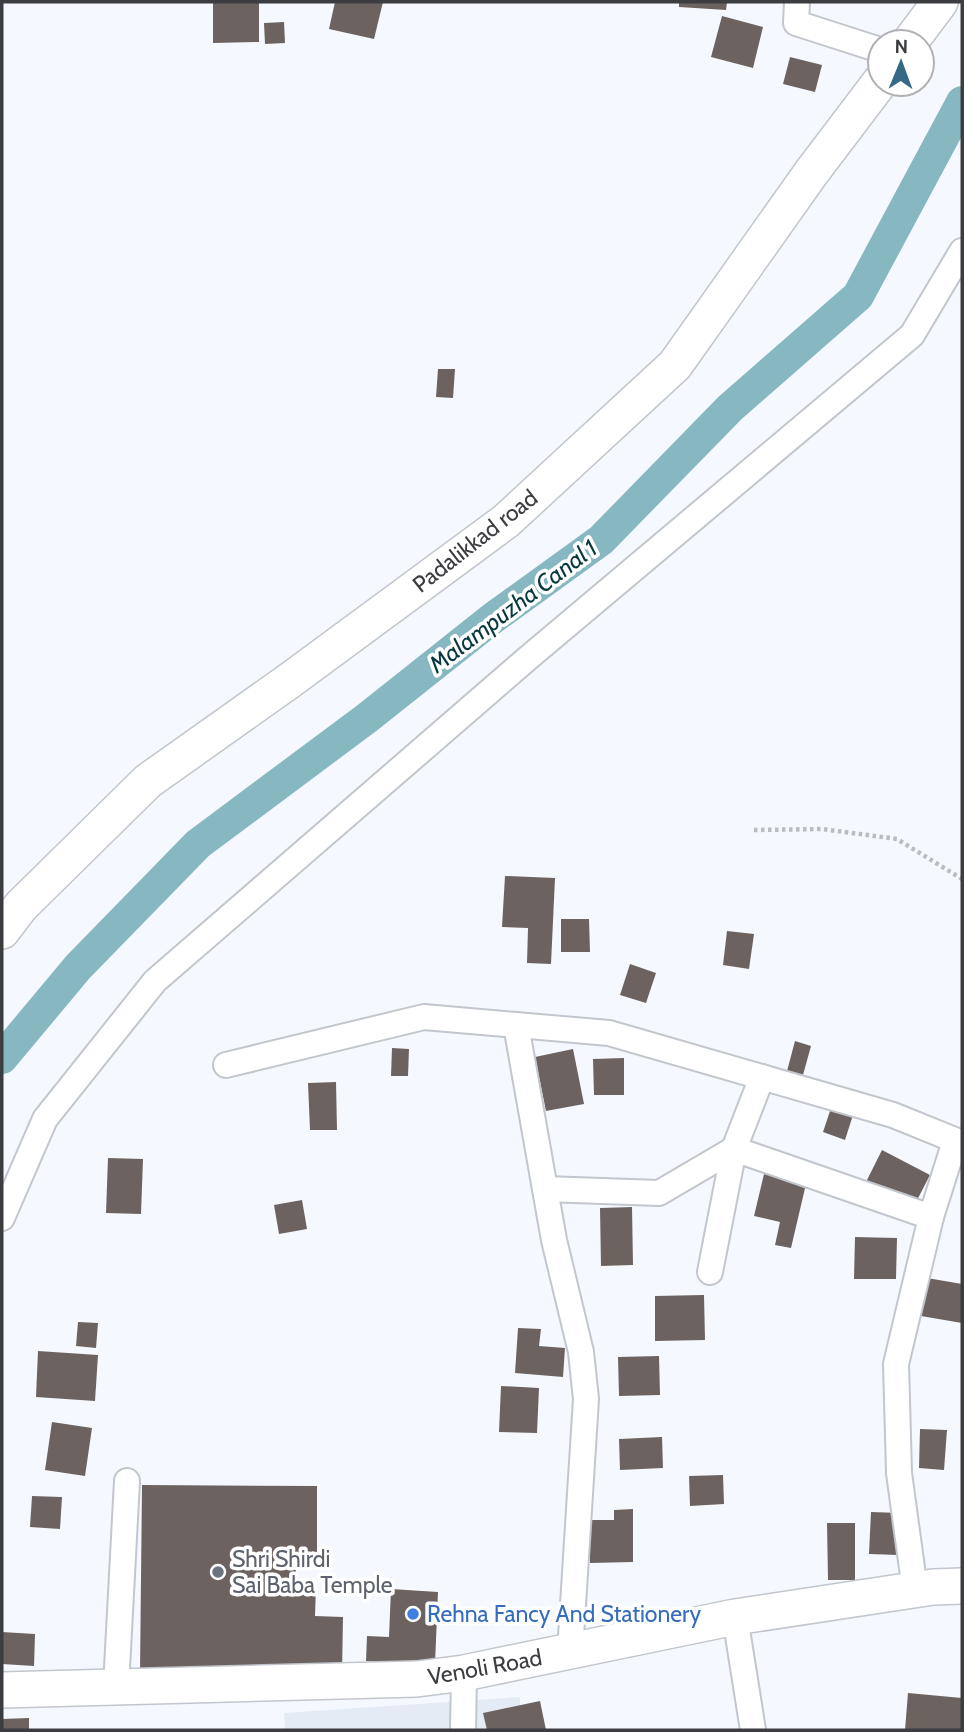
<svg xmlns="http://www.w3.org/2000/svg" width="964" height="1732" font-family="Cabin,sans-serif">
	<rect width="100%" height="100%" fill="#f5f9ff"/>
	<polygon fill="#e4ebf5" points="520,1697 521,1730 285,1730 284,1713"/>
	<g fill="none" stroke-linecap="round" stroke-linejoin="round">
		<polyline stroke="#87b8c1" stroke-width="32" points="2,1058 78,967 198,844 367,718 493,618 601,540 730,408 858,296 962,102"/>
	</g>
	<g fill="#6c6361">
		<polygon points="213,2 259,2 259,42 213,43"/>
		<polygon points="335,2 383,2 374,39 329,29"/>
		<polygon points="679,2 727,2 726,10 679,7"/>
		<polygon points="722,16 763,27 753,68 711,57"/>
		<polygon points="284,22 285,43 265,44 264,23"/>
		<polygon points="790,57 822,65 815,92 783,84"/>
		<polygon points="438,369 455,369 453,398 436,397"/>
		<polygon points="505,876 555,878 551,964 527,963 528,928 502,927"/>
		<polygon points="561,919 589,919 590,952 561,952"/>
		<polygon points="727,931 754,934 749,969 723,965"/>
		<polygon points="630,964 656,973 646,1003 620,995"/>
		<polygon points="795,1041 811,1046 803,1075 787,1071"/>
		<polygon points="392,1048 409,1049 408,1076 391,1076"/>
		<polygon points="573,1049 584,1104 546,1111 535,1057"/>
		<polygon points="624,1058 624,1095 594,1095 593,1059"/>
		<polygon points="336,1082 337,1130 310,1130 308,1083"/>
		<polygon points="831,1108 853,1115 845,1140 823,1132"/>
		<polygon points="882,1150 930,1175 914,1206 866,1182"/>
		<polygon points="108,1158 143,1159 141,1214 106,1213"/>
		<polygon points="764,1174 806,1184 791,1248 775,1245 780,1222 754,1216"/>
		<polygon points="302,1200 307,1229 279,1234 274,1205"/>
		<polygon points="632,1207 633,1265 601,1266 600,1208"/>
		<polygon points="855,1237 897,1238 896,1279 854,1279"/>
		<polygon points="927,1278 962,1284 962,1323 921,1316"/>
		<polygon points="704,1295 705,1340 655,1341 655,1296"/>
		<polygon points="78,1322 98,1323 96,1348 76,1346"/>
		<polygon points="518,1328 541,1329 539,1346 565,1348 563,1377 515,1373"/>
		<polygon points="38,1351 98,1355 95,1401 36,1397"/>
		<polygon points="659,1356 660,1395 619,1396 618,1357"/>
		<polygon points="501,1386 539,1388 537,1433 499,1432"/>
		<polygon points="52,1422 92,1428 85,1476 45,1470"/>
		<polygon points="920,1429 947,1430 944,1470 919,1468"/>
		<polygon points="662,1437 663,1468 620,1470 619,1439"/>
		<polygon points="723,1475 724,1504 690,1506 689,1476"/>
		<polygon points="142,1485 317,1486 317,1558 296,1557 296,1587 316,1587 315,1616 343,1617 342,1674 140,1672"/>
		<polygon points="32,1496 62,1497 60,1529 30,1527"/>
		<polygon points="633,1509 633,1562 590,1563 590,1520 614,1520 614,1510"/>
		<polygon points="871,1512 900,1513 898,1555 869,1554"/>
		<polygon points="827,1523 855,1523 855,1580 828,1580"/>
		<polygon points="391,1589 438,1592 435,1664 366,1661 367,1636 389,1637"/>
		<polygon points="2,1632 35,1634 34,1666 2,1664"/>
		<polygon points="908,1693 962,1698 962,1730 905,1730"/>
		<polygon points="540,1701 546,1730 487,1730 483,1713"/>
		<polygon points="29,1718 29,1730 2,1730 2,1719"/>
	</g>
	<g fill="none" stroke-linecap="round" stroke-linejoin="round">
		<defs>
			<g id="street">
				<polyline points="797,2 796,23 880,50"/>
				<polyline points="516,1025 554,1240 581,1352 586,1399 570,1652"/>
				<polyline points="226,1065 424,1017 609,1033 893,1115 962,1143"/>
				<polyline points="545,1189 659,1193 734,1149 931,1217 955,1141"/>
				<polyline points="2,1218 45,1119 155,981 528,658 912,335 962,251"/>
				<polyline points="710,1272 734,1149 762,1077"/>
				<polyline points="915,1590 899,1473 896,1364 931,1217"/>
				<polyline points="735,1617 753,1730"/>
				<polyline points="116,1687 127,1481"/>
				<polyline points="463,1730 464,1673"/>
			</g>
			<g id="secondary">
				<polyline points="910,42 940,2"/>
				<polyline points="2,931 21,906 148,781 289,681 506,521 675,365 811,173 880,82"/>
				<polyline points="2,1690 417,1679 464,1673 735,1617 933,1587 962,1586"/>
			</g>
		</defs>
		<use href="#street" stroke="#c2c6cd" stroke-width="28"/>
		<use href="#secondary" stroke="#c2c6cd" stroke-width="38"/>
		<polyline stroke="#b9bcc1" stroke-width="4.5" stroke-dasharray="3.5 3.5" stroke-linecap="butt" points="754,830 822,829 897,839 962,879"/>
		<use href="#street" stroke="#fff" stroke-width="24"/>
		<use href="#secondary" stroke="#fff" stroke-width="35"/>
	</g>
	<circle fill="#6b7280" stroke="#fff" stroke-width="2.5" cx="218" cy="1572" r="7"/>
	<circle fill="#3f7fe0" stroke="#fff" stroke-width="2.5" cx="413" cy="1614" r="7"/>
	<g text-anchor="middle" dominant-baseline="central" stroke-width="7" stroke-linejoin="round" paint-order="stroke">
		<g font-size="23" fill="#3b3d40" stroke="#fff">
			<text transform="translate(475 541) rotate(-38)">Padalikkad road</text>
			<text transform="translate(485 1667) rotate(-10)">Venoli Road</text>
		</g>
		<g font-size="23" fill="#5b616d" stroke="#fff" text-anchor="start">
			<text x="232" y="1559">Shri Shirdi<tspan x="232" dy="26">Sai Baba Temple</tspan></text>
		</g>
		<g font-size="23" fill="#366cbe" stroke="#fff" text-anchor="start">
			<text x="427" y="1614">Rehna Fancy And Stationery</text>
		</g>
		<g font-size="24" font-style="italic" fill="#07383f" stroke="#fff">
			<text transform="translate(513 606) rotate(-37)">Malampuzha Canal 1</text>
		</g>
	</g>
	<rect width="964" height="1732" fill="none" stroke="#3b3d40" stroke-width="7"/>
	<g transform="translate(901 63) rotate(1)"><circle r="33" fill="#ffffff" stroke="#b1b1b3" stroke-width="2"/>
	<path d="M0-5L12 26L0 18L-12 26Z" fill="#366986"/>
	<text y="-10" font-size="19" font-weight="bold" text-anchor="middle" fill="#3b3d40">N</text>
	</g>
</svg>
